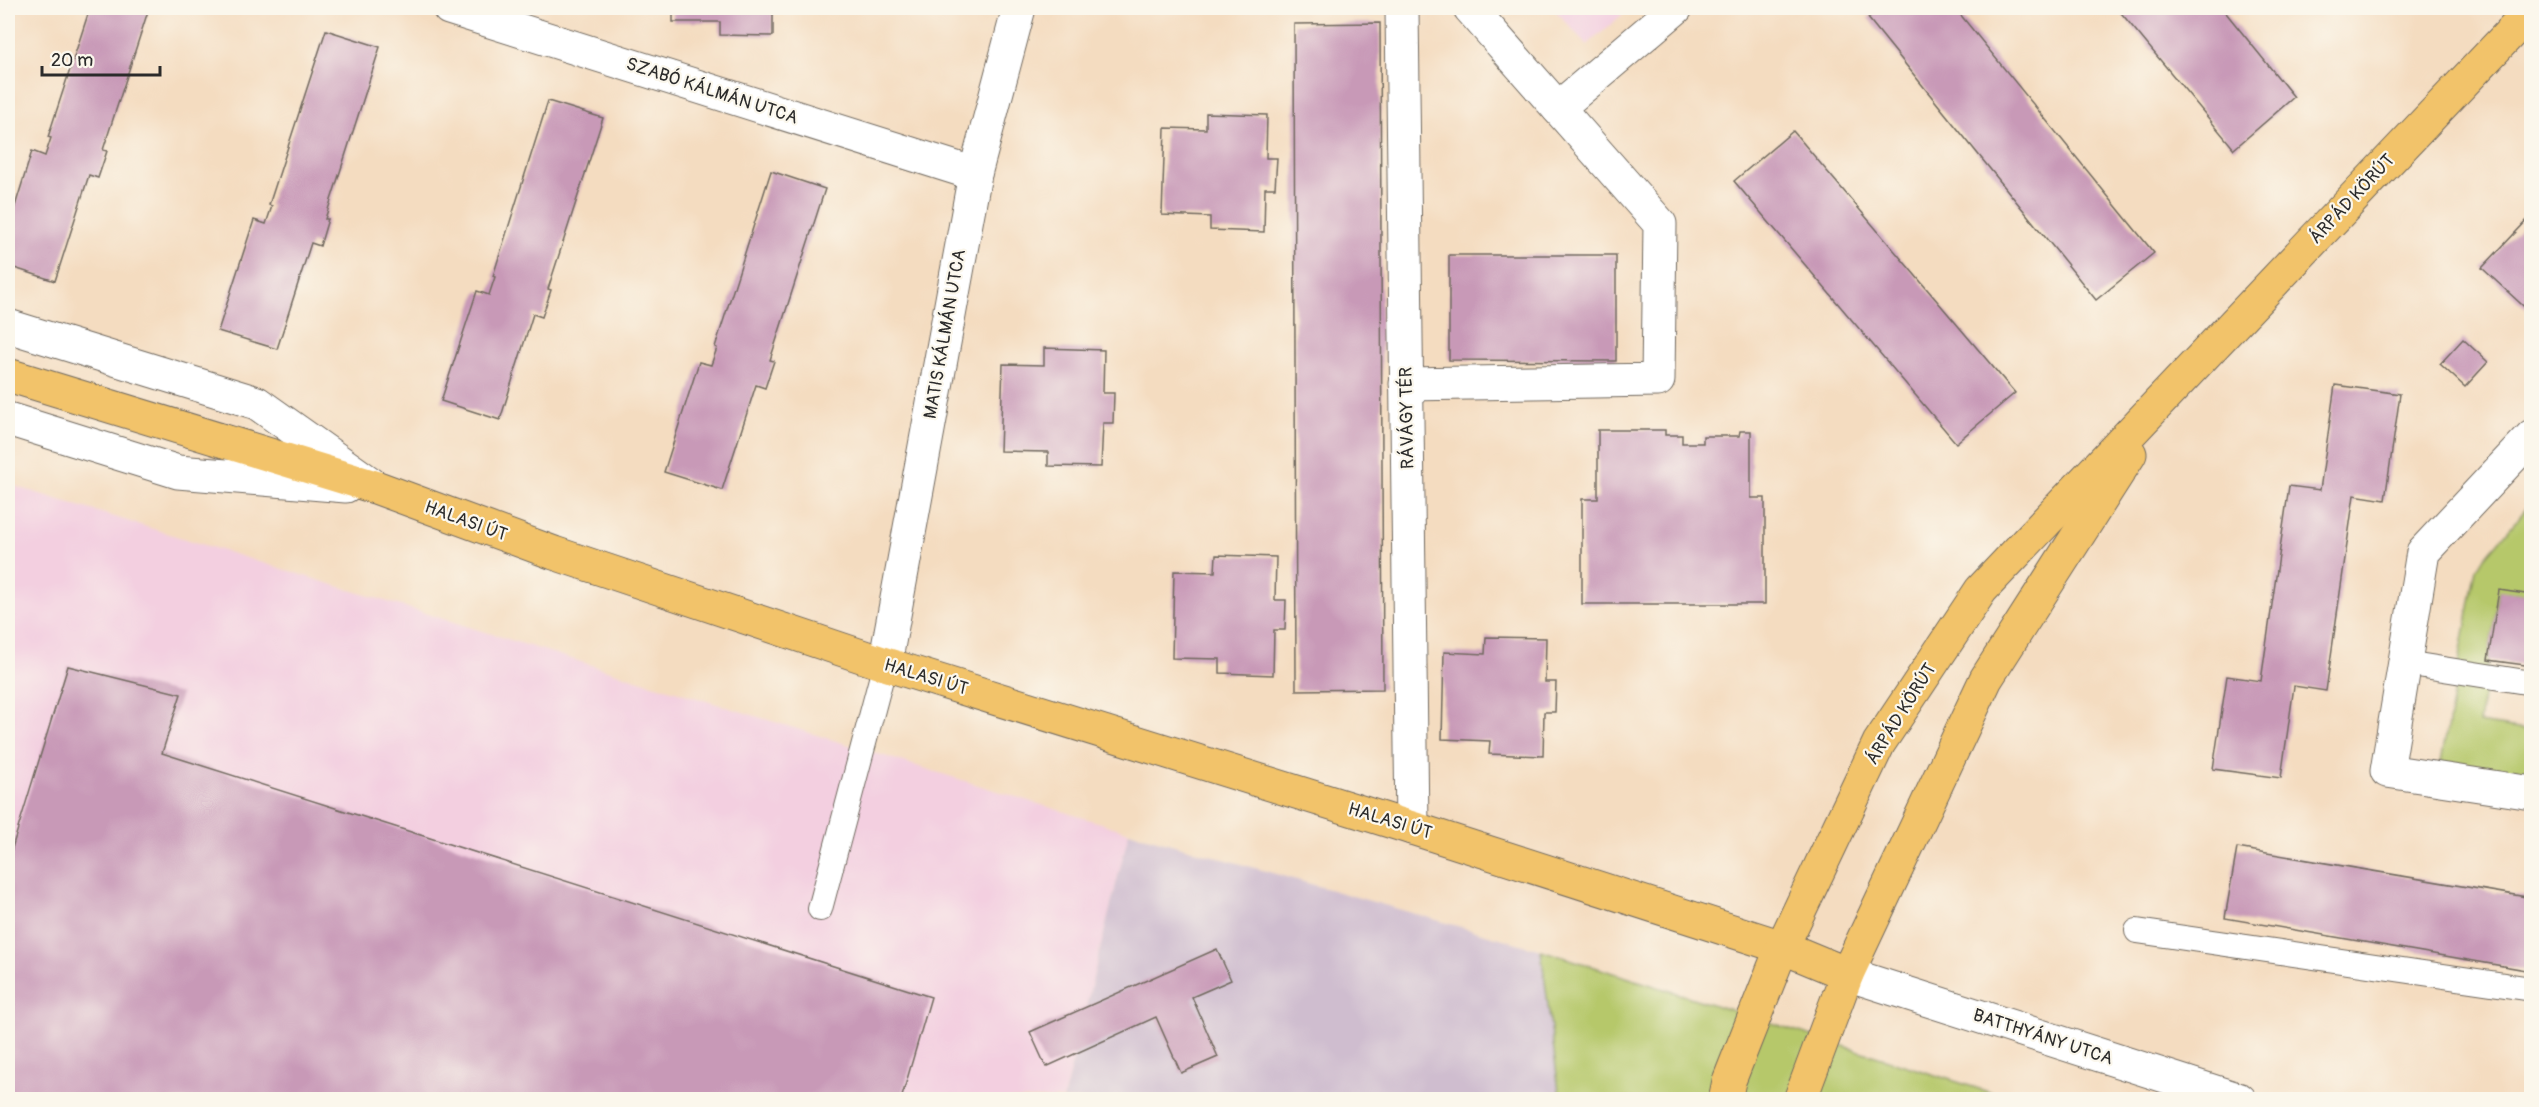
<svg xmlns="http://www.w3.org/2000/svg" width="2539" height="1107" font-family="Pangolin,sans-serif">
	<rect width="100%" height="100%" fill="#fbf7ec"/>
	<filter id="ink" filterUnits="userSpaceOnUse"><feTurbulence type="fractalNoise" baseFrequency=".0167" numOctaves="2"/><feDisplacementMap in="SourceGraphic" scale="12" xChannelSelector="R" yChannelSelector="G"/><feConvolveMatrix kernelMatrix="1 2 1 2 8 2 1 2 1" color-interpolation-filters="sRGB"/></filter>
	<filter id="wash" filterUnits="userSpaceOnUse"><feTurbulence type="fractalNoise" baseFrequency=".008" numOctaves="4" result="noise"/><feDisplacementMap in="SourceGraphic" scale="24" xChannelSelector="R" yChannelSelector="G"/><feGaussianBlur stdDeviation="1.35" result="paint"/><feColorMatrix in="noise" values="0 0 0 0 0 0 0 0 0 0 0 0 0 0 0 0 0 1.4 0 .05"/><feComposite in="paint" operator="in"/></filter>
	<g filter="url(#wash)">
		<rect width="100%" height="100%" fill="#f4dcc0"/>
		<g fill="#f3cfe0">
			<polygon points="1553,8 1630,8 1587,45"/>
			<polygon points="8,484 1129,832 1063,1099 8,1099"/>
		</g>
		<polygon fill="#cfbdcf" points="1129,832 1541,950 1560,1099 1063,1100"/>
		<g fill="#b6c86b" stroke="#707a4b" stroke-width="1.5">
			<polygon points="2531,503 2531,595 2499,591 2479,723 2531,731 2531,793 2438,779 2476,568"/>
			<polygon points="1541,950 2011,1099 1560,1099"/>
		</g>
		<g id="blocks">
			<g fill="#c899b7">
				<polygon points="90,8 149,8 103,150 107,151 98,178 89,175 55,281 8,266 8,229 32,151 45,156 51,138 48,137"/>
				<polygon points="673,8 773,8 773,36 720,35 720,22 673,22"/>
				<polygon points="1879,8 1955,8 2154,253 2096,300 1868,18"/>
				<polygon points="2117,8 2222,8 2294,97 2234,149"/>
				<polygon points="1380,23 1383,689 1296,690 1294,24"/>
				<polygon points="326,30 380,47 325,219 328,219 320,246 311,243 277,349 218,331 254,220 266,224 272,206 269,205"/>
				<polygon points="548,101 603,118 548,289 551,290 542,317 533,314 500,420 441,401 477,291 489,295 495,277 493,276"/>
				<polygon points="1206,113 1267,115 1266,158 1277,158 1275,188 1265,188 1264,232 1210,230 1210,217 1162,215 1165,128 1206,129"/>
				<polygon points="1793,131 2015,393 1956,443 1734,181"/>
				<polygon points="771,171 825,189 770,360 774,361 765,388 756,385 722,490 664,472 699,362 711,365 717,348 715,347"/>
				<polygon points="2532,215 2532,314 2482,268"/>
				<polygon points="1449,255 1616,255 1616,361 1449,360"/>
				<polygon points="2463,339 2488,362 2465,387 2440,364"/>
				<polygon points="1044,348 1104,350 1103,393 1114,393 1113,423 1103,423 1101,467 1048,466 1048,452 1000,451 1003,364 1044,365"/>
				<polygon points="2335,385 2400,394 2385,500 2354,495 2326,691 2294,686 2281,778 2213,769 2227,676 2261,681 2289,486 2320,490"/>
				<polygon points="1598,430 1665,430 1665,435 1682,435 1682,443 1703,443 1703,436 1739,436 1740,431 1751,431 1751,498 1765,498 1765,604 1582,604 1582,499 1598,499"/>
				<polygon points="1216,555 1276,557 1275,600 1286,600 1285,630 1274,630 1273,675 1220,673 1220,659 1172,658 1174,571 1215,572"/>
				<polygon points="2499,590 2532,595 2532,666 2488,660"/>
				<polygon points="1486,637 1546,638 1545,682 1556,682 1555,712 1544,712 1543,756 1489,754 1490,741 1442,739 1444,652 1485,654"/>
				<polygon points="68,666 181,694 162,753 931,997 901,1100 8,1100 8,861"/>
				<polygon points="2237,848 2532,898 2532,971 2225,918"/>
				<polygon points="1217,949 1231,980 1192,997 1218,1057 1181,1073 1156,1017 1046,1067 1030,1032"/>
			</g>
		</g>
	</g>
	<g filter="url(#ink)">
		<use href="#blocks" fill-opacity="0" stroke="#71695f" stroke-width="1.5"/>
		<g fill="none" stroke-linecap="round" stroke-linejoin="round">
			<defs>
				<g id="service">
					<polyline points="2405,663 2532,683"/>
					<polyline points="820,909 885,664"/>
					<polyline points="2137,931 2532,989"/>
				</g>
				<g id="minor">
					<polyline points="449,8 975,174"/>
					<polyline points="1402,8 1412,828"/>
					<polyline points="1558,108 1676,8"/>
					<polyline points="8,326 257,403 371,484"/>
					<polyline points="1406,384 1658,380 1660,224 1470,8"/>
					<polyline points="8,419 178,472 346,486"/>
					<polyline points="2532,436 2423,552 2387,771 2532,793"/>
					<polyline points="885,664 975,174 1019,8"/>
				</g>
				<polyline id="tertiary" points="1847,974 2240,1100"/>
				<g id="primary">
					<polyline points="8,375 378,488 554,553 885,664 1412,828 1782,947 1847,974"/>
					<polyline points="1725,1100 1729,1081 1782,947 1879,743 1981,590 2532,10"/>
					<polyline points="1800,1100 1847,974 1986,679 2130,454"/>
				</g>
			</defs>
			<use href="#service" stroke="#71695f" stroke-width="26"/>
			<use href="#minor" stroke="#71695f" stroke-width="35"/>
			<use href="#tertiary" stroke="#71695f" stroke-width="35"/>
			<use href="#primary" stroke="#71695f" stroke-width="35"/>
			<use href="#service" stroke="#fff" stroke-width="24"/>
			<use href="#minor" stroke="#fff" stroke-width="33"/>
			<use href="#tertiary" stroke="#fff" stroke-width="33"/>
			<use href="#primary" stroke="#f2c36a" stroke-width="33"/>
		</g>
	</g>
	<g text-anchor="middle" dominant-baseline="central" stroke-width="4.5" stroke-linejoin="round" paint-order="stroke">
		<g font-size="18" fill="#2b2b2b" stroke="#fbf7ec">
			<text transform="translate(712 91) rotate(18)">SZABÓ KÁLMÁN UTCA</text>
			<text transform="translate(2352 199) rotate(-47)">ÁRPÁD KÖRÚT</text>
			<text transform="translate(945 334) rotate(-80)">MATIS KÁLMÁN UTCA</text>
			<text transform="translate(1407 418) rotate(-91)">RÁVÁGY TÉR</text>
			<text transform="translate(466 521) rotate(20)">HALASI ÚT</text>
			<text transform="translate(926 677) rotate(17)">HALASI ÚT</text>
			<text transform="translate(1901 714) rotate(-58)">ÁRPÁD KÖRÚT</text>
			<text transform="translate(1390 821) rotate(17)">HALASI ÚT</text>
			<text transform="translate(2043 1037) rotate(18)">BATTHYÁNY UTCA</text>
		</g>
	</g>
	<rect width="2539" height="1107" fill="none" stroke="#fbf7ec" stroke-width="30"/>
	<path d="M42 66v9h118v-9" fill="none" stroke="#2b2b2b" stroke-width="3"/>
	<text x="51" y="66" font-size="18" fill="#2b2b2b" stroke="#fbf7ec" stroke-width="4.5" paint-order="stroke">20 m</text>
</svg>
